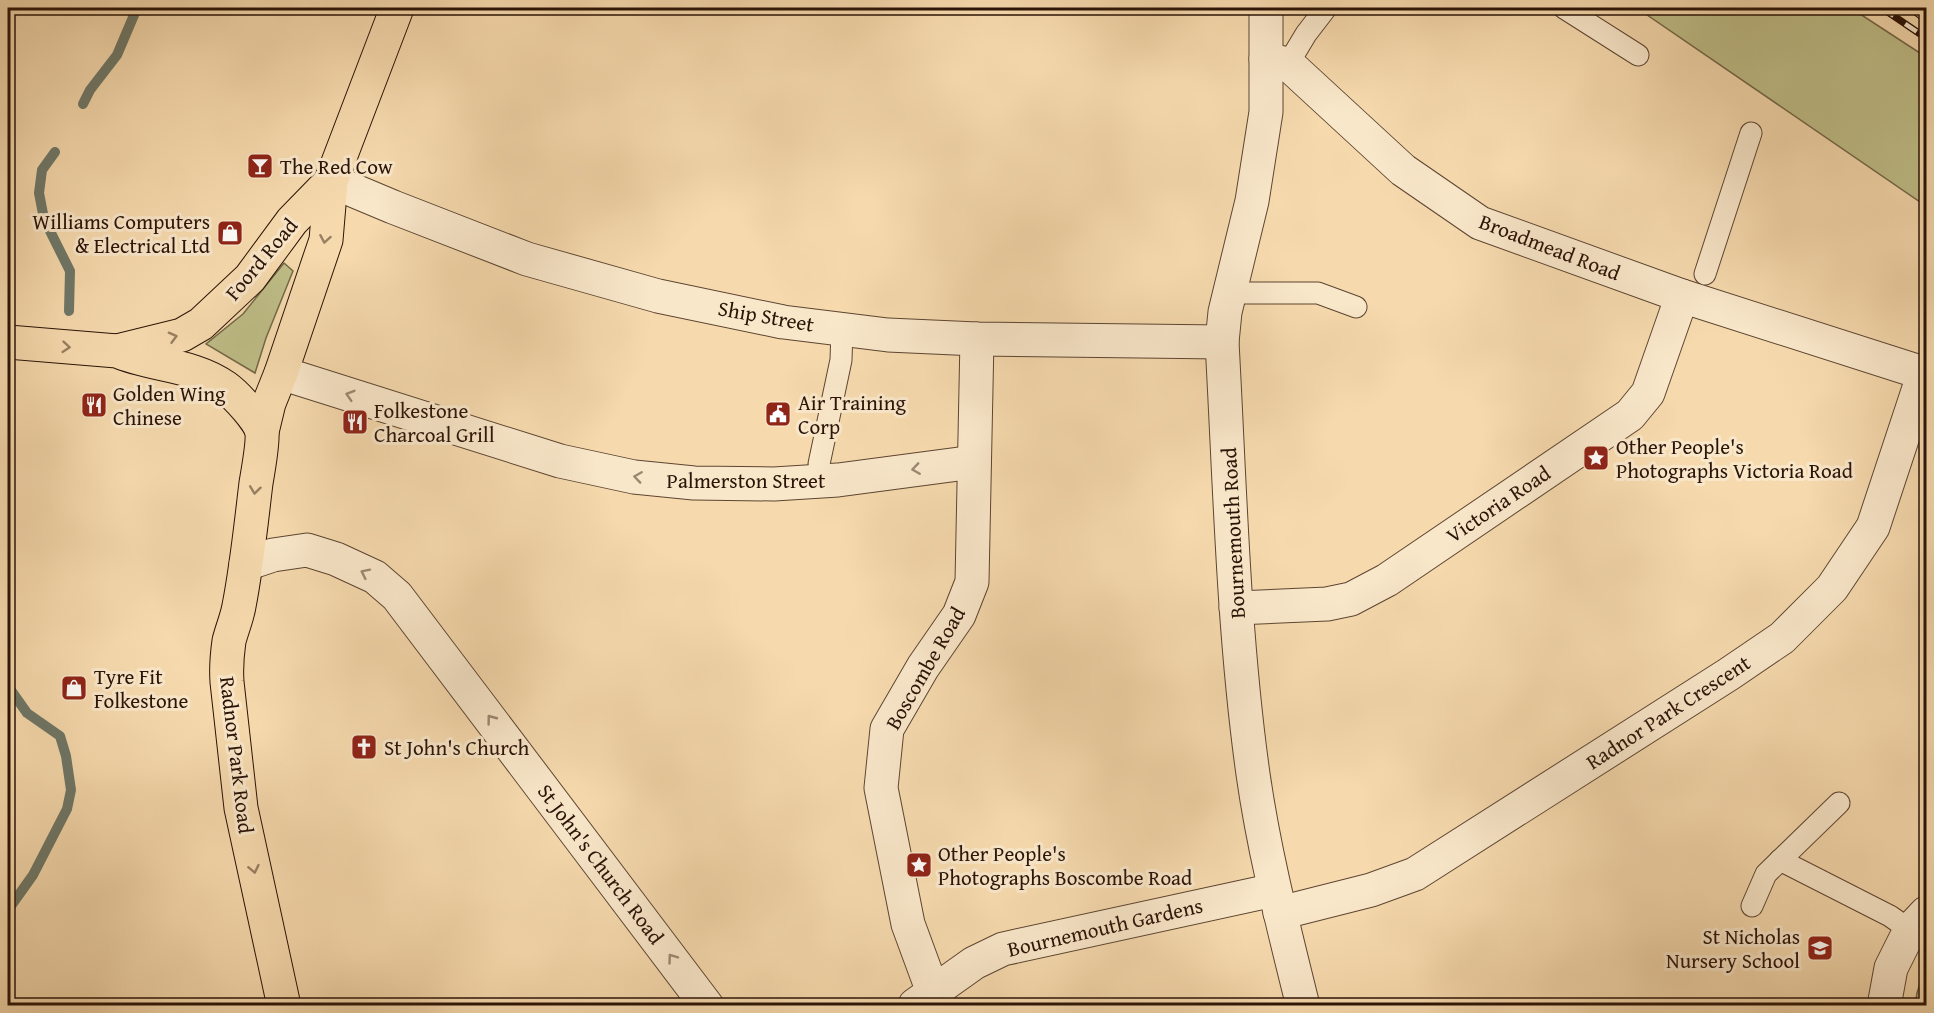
<svg xmlns="http://www.w3.org/2000/svg" width="1934" height="1013" font-family="'Gentium Book Plus',serif">
	<rect width="100%" height="100%" fill="#f6daae"/>
	<filter id="stains"><feTurbulence type="fractalNoise" baseFrequency=".00333" numOctaves="4"/><feColorMatrix values="0 0 0 0 .2 0 0 0 0 .09 0 0 0 0 .02 0 0 0 .5 -.17"/></filter>
	<radialGradient id="worn" r=".72"><stop offset=".6" stop-color="#630" stop-opacity="0"/><stop offset="1" stop-color="#630" stop-opacity=".3"/></radialGradient>
	<g fill="#bfbe88" stroke="#746848" stroke-width="1.5">
		<polygon points="1637,8 1851,8 1926,57 1926,206"/>
		<polygon points="284,263 293,271 266,338 255,373 206,344 243,314"/>
		<polygon points="1926,965 1926,1005 1915,1005 1917,993"/>
	</g>
	<g fill="none" stroke-linecap="round" stroke-linejoin="round">
		<g stroke="#6f7869" stroke-width="10">
			<polyline points="83,104 90,90 117,55 137,8"/>
			<polyline points="55,152 42,170 39,193 44,219 70,271 69,311"/>
			<polyline points="8,673 10,689 27,713 60,736 66,756 71,790 67,809 33,875 8,910"/>
		</g>
		<defs>
			<g id="service">
				<polyline points="1564,8 1638,55"/>
				<polyline points="1288,64 1306,34 1326,8"/>
				<polyline points="1705,274 1751,133"/>
				<polyline points="1230,293 1318,293 1356,307"/>
				<polyline points="819,464 841,360 842,329"/>
				<polyline points="1780,860 1890,916 1910,930"/>
				<polyline points="1752,906 1766,874 1839,803"/>
			</g>
			<g id="minor">
				<path d="M 1266,8 L 1266,112 L 1252,201 L 1225,312 L 1222,342 C 1230,486 1233,631 1253,774 C 1264,852 1284,929 1303,1006"/>
				<polyline points="1266,59 1288,64 1403,170 1480,223 1682,296 1926,374"/>
				<polyline points="331,181 393,207 527,259 658,296 783,322 888,335 977,339 1222,342"/>
				<polyline points="281,373 560,461 634,477 694,483 774,484 838,480 974,462"/>
				<polyline points="246,564 273,555 307,550 336,559 375,577 397,596 707,1006"/>
				<polyline points="1236,608 1327,604 1351,599 1387,580 1630,415 1648,393 1682,296"/>
				<polyline points="1280,913 1371,890 1415,874 1729,674 1782,638 1832,588 1873,527 1924,373"/>
				<polyline points="933,992 908,924 881,788 887,729 923,667 959,615 972,582 977,339"/>
				<polyline points="915,1005 974,963 1003,949 1274,890"/>
				<polyline points="1884,1006 1891,968 1910,930 1926,913"/>
			</g>
			<g id="primary">
				<polyline points="117,351 182,335 201,324 250,278 292,221 331,181"/>
				<polyline points="262,432 269,403 281,373 326,240 331,181 397,8"/>
			</g>
			<path id="trunk" d="M 8,342 L 117,351 C 151,366 193,364 225,387 C 235,394 260,420 262,433 C 263,444 258,471 256,483 C 251,524 247,565 239,606 C 237,618 232,629 229,641 C 227,655 226,668 227,682 L 241,808 L 284,1006"/>
		</defs>
		<use href="#service" stroke="#5d4531" stroke-width="23"/>
		<use href="#minor" stroke="#5d4531" stroke-width="35"/>
		<use href="#primary" stroke="#2a1307" stroke-width="35"/>
		<use href="#trunk" stroke="#2a1307" stroke-width="35"/>
		<use href="#service" stroke="#f9e7ca" stroke-width="21"/>
		<use href="#minor" stroke="#f9e7ca" stroke-width="33"/>
		<use href="#primary" stroke="#f6daae" stroke-width="33"/>
		<use href="#trunk" stroke="#f6daae" stroke-width="33"/>
		<defs>
			<g id="rail">
				<polyline points="1882,8 1926,38"/>
				<polyline points="1910,8 1926,20"/>
			</g>
		</defs>
		<use href="#rail" stroke="#2a1307" stroke-width="7"/>
		<use href="#rail" stroke="#f9e7ca" stroke-width="4.5" stroke-dasharray="14" stroke-linecap="butt"/>
	</g>
	<defs><path id="oneway-chevron" d="M-2-3.5L2.5 0L-2 3.5" fill="none" stroke-width="1.6" stroke-linecap="round" stroke-linejoin="round" transform="scale(1.5)"/></defs>
	<g stroke="#9a8063">
		<use href="#oneway-chevron" transform="translate(325 239) rotate(100)"/>
		<use href="#oneway-chevron" transform="translate(173 337) rotate(-15)"/>
		<use href="#oneway-chevron" transform="translate(66 347) rotate(5)"/>
		<use href="#oneway-chevron" transform="translate(255 490) rotate(97)"/>
		<use href="#oneway-chevron" transform="translate(254 869) rotate(78)"/>
	</g>
	<g stroke="#9c8872">
		<use href="#oneway-chevron" transform="translate(350 395) rotate(-163)"/>
		<use href="#oneway-chevron" transform="translate(916 469) rotate(172)"/>
		<use href="#oneway-chevron" transform="translate(638 477) rotate(-172)"/>
		<use href="#oneway-chevron" transform="translate(365 573) rotate(-154)"/>
		<use href="#oneway-chevron" transform="translate(491 719) rotate(-127)"/>
		<use href="#oneway-chevron" transform="translate(672 958) rotate(-126)"/>
	</g>
	<defs>
		<symbol id="bar-square" viewBox="-11 -11 22 22"><rect x="-9" y="-9" width="18" height="18" rx="4" fill="#8f2418" stroke="#f9e7ca"/><path d="M-6-5H6L.8 .8V4.5H3.5V6h-7V4.5H-.8V.8Z" fill="#fff"/></symbol>
		<symbol id="shop-square" viewBox="-11 -11 22 22"><rect x="-9" y="-9" width="18" height="18" rx="4" fill="#8f2418" stroke="#f9e7ca"/><path d="M-5-2.5h2.3a2.7 3.5 0 0 1 5.4 0H5L5.5 6h-11ZM-1.5-2.5h3a1.5 2.3 0 0 0-3 0Z" fill="#fff"/></symbol>
		<symbol id="restaurant-square" viewBox="-11 -11 22 22"><rect x="-9" y="-9" width="18" height="18" rx="4" fill="#8f2418" stroke="#f9e7ca"/><path d="M-5-6h1v4h1v-4h1v4h1v-4h1v5L-1.5 .5V6h-2V.5L-5-1ZM5-6V6H3V1.5H1.5Q1.5-4 5-6Z" fill="#fff"/></symbol>
		<symbol id="civic-square" viewBox="-11 -11 22 22"><rect x="-9" y="-9" width="18" height="18" rx="4" fill="#8f2418" stroke="#f9e7ca"/><path d="M-.6-6.5H3V-4.5H.6V-3L4-1V1h2V6H-6V1h2V-1L-.6-3ZM-1.2 2.5V6h2.4V2.5Z" fill="#fff"/></symbol>
		<symbol id="sight-square" viewBox="-11 -11 22 22"><rect x="-9" y="-9" width="18" height="18" rx="4" fill="#8f2418" stroke="#f9e7ca"/><path d="M0-6L1.8-2.2L6-1.7L2.9 1.2L3.7 5.4L0 3.3L-3.7 5.4L-2.9 1.2L-6-1.7L-1.8-2.2Z" fill="#fff"/></symbol>
		<symbol id="church-square" viewBox="-11 -11 22 22"><rect x="-9" y="-9" width="18" height="18" rx="4" fill="#8f2418" stroke="#f9e7ca"/><path d="M-1.2-6h2.4v3.5h3.3v2.4h-3.3V6h-2.4V-.1h-3.3v-2.4h3.3Z" fill="#fff"/></symbol>
		<symbol id="school-square" viewBox="-11 -11 22 22"><rect x="-9" y="-9" width="18" height="18" rx="4" fill="#8f2418" stroke="#f9e7ca"/><path d="M0-5L7-2L0 1L-7-2ZM-4 1L0 2.5L4 1V4Q0 6-4 4Z" fill="#fff"/></symbol>
	</defs>
	<g fill-rule="evenodd">
		<use href="#bar-square" x="245" y="151" width="30" height="30"/>
		<use href="#shop-square" x="215" y="218" width="30" height="30"/>
		<use href="#restaurant-square" x="79" y="390" width="30" height="30"/>
		<use href="#civic-square" x="763" y="399" width="30" height="30"/>
		<use href="#restaurant-square" x="340" y="407" width="30" height="30"/>
		<use href="#sight-square" x="1581" y="443" width="30" height="30"/>
		<use href="#shop-square" x="59" y="673" width="30" height="30"/>
		<use href="#church-square" x="349" y="732" width="30" height="30"/>
		<use href="#sight-square" x="904" y="850" width="30" height="30"/>
		<use href="#school-square" x="1805" y="933" width="30" height="30"/>
	</g>
	<g text-anchor="middle" dominant-baseline="central" stroke-width="6" stroke-linejoin="round" paint-order="stroke">
		<g font-size="21" fill="#2a1307" stroke="#f9e7ca" text-anchor="start">
			<text x="280" y="166">The Red Cow</text>
			<text x="210" y="221" text-anchor="end">Williams Computers<tspan x="210" dy="24">&amp; Electrical Ltd</tspan></text>
			<text x="113" y="393">Golden Wing<tspan x="113" dy="24">Chinese</tspan></text>
			<text x="798" y="402">Air Training<tspan x="798" dy="24">Corp</tspan></text>
			<text x="374" y="410">Folkestone<tspan x="374" dy="24">Charcoal Grill</tspan></text>
			<text x="1616" y="446">Other People's<tspan x="1616" dy="24">Photographs Victoria Road</tspan></text>
			<text x="94" y="676">Tyre Fit<tspan x="94" dy="24">Folkestone</tspan></text>
			<text x="384" y="747">St John's Church</text>
			<text x="938" y="853">Other People's<tspan x="938" dy="24">Photographs Boscombe Road</tspan></text>
			<text x="1800" y="936" text-anchor="end">St Nicholas<tspan x="1800" dy="24">Nursery School</tspan></text>
		</g>
		<g font-size="21" fill="#2a1307" stroke="#f9e7ca">
			<text transform="translate(1550 247) rotate(21)">Broadmead Road</text>
			<text transform="translate(261 259) rotate(-50)">Foord Road</text>
			<text transform="translate(766 316) rotate(10)">Ship Street</text>
			<text x="746" y="480">Palmerston Street</text>
			<text transform="translate(1498 504) rotate(-34)">Victoria Road</text>
			<text transform="translate(1233 533) rotate(-93)">Bournemouth Road</text>
			<text transform="translate(925 668) rotate(-60)">Boscombe Road</text>
			<text transform="translate(1668 712) rotate(-33)">Radnor Park Crescent</text>
			<text transform="translate(237 755) rotate(83)">Radnor Park Road</text>
			<text transform="translate(601 864) rotate(53)">St John's Church Road</text>
			<text transform="translate(1105 927) rotate(-13)">Bournemouth Gardens</text>
		</g>
	</g>
	<rect width="1934" height="1013" fill="none" stroke="#f6daae" stroke-width="30"/>
	<rect x="9" y="9" width="1916" height="995" fill="none" stroke="#2a1307" stroke-width="3"/>
	<rect x="15" y="15" width="1904" height="983" fill="none" stroke="#2a1307" stroke-width="1.5"/>
	<rect width="100%" height="100%" filter="url(#stains)"/>
	<rect width="100%" height="100%" fill="url(#worn)"/>
</svg>
